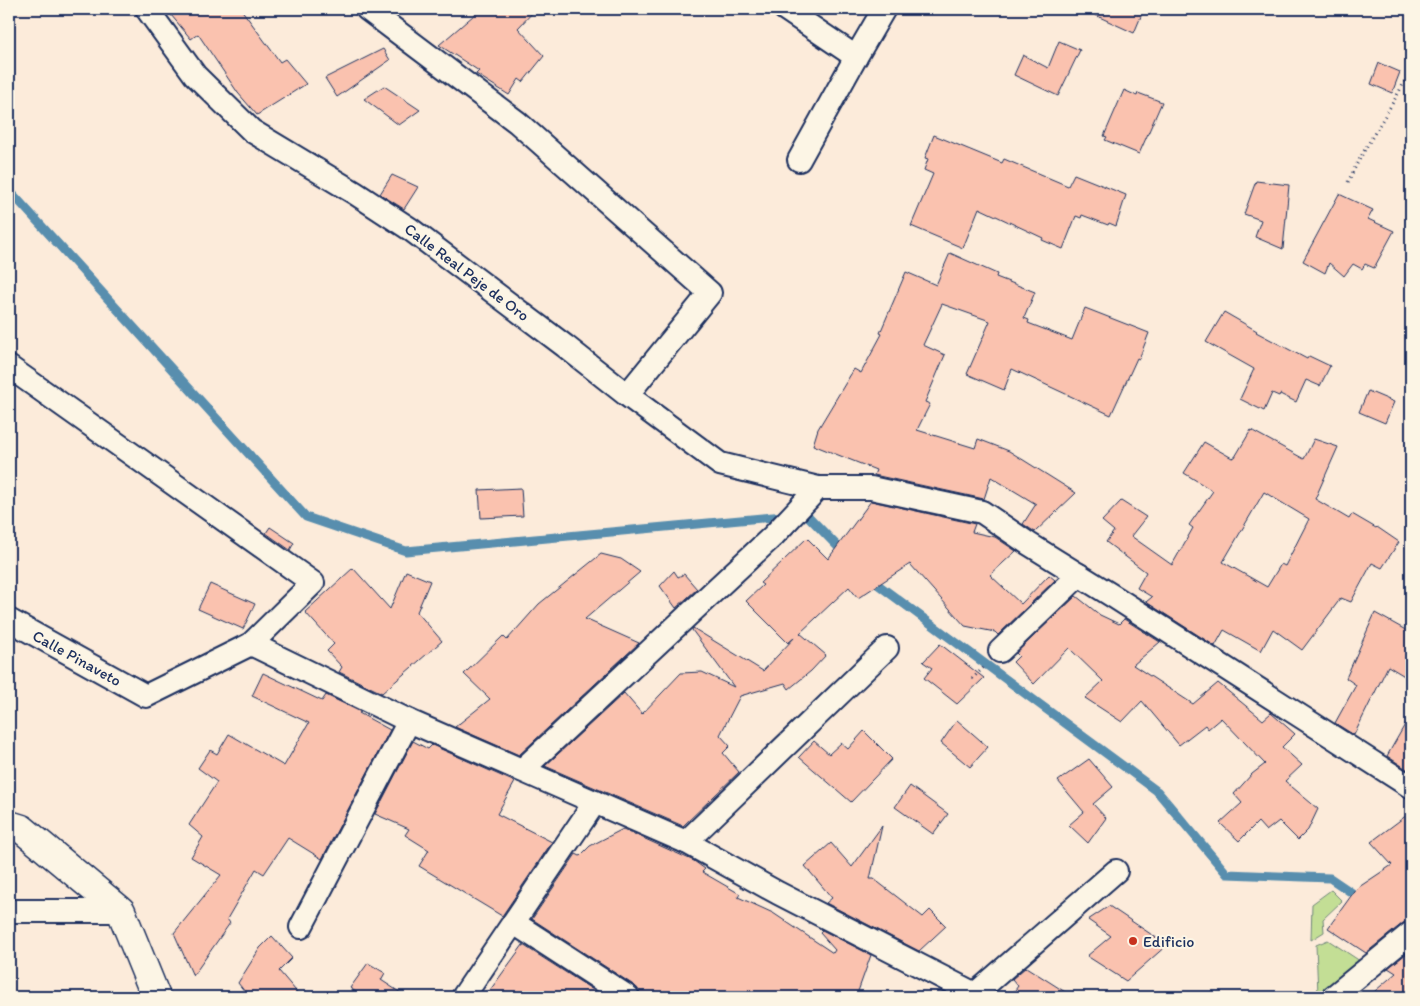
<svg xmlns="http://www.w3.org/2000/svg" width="1420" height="1006" font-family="Itim,sans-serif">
	<rect width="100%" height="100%" fill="#fcebda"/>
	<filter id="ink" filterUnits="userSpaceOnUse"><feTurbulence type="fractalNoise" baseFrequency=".02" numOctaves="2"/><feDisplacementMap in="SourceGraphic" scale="10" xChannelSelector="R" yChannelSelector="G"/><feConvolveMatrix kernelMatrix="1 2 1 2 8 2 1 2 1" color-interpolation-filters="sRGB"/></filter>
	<g filter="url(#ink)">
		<g fill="#c3de95" stroke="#6f867a">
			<polygon points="1331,890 1342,901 1323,919 1324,932 1311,940 1312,904"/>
			<polygon points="1328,940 1360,961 1318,994 1316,945"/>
		</g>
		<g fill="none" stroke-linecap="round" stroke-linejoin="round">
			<g stroke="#598eae" stroke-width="9">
				<polyline points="9,190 306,517 406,551 806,514 846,555"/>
				<polyline points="869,578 1157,791 1227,874 1330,878 1361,899"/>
			</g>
		</g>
		<g fill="#fac2af" stroke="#1b2f5e" fill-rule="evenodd">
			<polygon points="166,9 241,9 280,62 285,59 306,84 257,115 238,93 198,34 191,39"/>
			<polygon points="481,9 536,9 518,28 544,56 523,82 519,79 509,95 476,74 479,71 439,45"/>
			<polygon points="1082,9 1144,9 1134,33"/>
			<polygon points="1059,41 1080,50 1058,96 1014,75 1023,55 1048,68"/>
			<polygon points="383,49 390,60 337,97 325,78"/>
			<polygon points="1379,63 1400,72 1392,93 1371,84"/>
			<polygon points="384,86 420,110 399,125 364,99"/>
			<polygon points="1124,90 1137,96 1138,93 1162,102 1139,154 1105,140 1107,137 1104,136"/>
			<polygon points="934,135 1002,163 1004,159 1068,186 1074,174 1126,195 1116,226 1109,223 1108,225 1082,215 1081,218 1076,216 1063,249 1042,240 1043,238 979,208 963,248 911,226 933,174 924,170 928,159 925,158"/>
			<polygon points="392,175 418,187 404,209 380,194"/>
			<polygon points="1256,181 1289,185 1283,249 1255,237 1261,220 1244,214"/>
			<polygon points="1339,194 1373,210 1368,219 1394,231 1374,268 1365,264 1362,269 1353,264 1344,276 1329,263 1325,273 1303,261"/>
			<polygon points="950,253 997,274 996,277 1035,292 1024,318 1029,320 1028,323 1072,340 1085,308 1149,333 1139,359 1137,358 1111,415 1012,369 1004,390 967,374 990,321 942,304 923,345 945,355 925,402 930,404 917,430 975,448 978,439 1009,451 1076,493 1035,532 1023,524 1036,504 991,477 984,499 874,475 876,470 813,445 818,429 854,369 861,373 882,334 880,333 906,272 936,285"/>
			<polygon points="1224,312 1257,331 1256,332 1307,359 1309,356 1330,366 1320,386 1306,380 1296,402 1280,394 1279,396 1272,393 1264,411 1240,399 1254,369 1206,342"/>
			<polygon points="1368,391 1394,402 1385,423 1359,412"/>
			<path d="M 1251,430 L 1304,459 L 1314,439 L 1338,447 L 1315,499 L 1349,519 L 1352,514 L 1376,528 L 1377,527 L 1399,542 L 1382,568 L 1372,563 L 1351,602 L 1341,598 L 1302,650 L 1273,629 L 1261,651 L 1224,630 L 1215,646 L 1146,602 L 1152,597 L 1137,588 L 1146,572 L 1106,542 L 1114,531 L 1102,521 L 1121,501 L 1146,517 L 1131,536 L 1172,565 L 1193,528 L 1189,525 L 1213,491 L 1184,473 L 1204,442 L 1232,458 L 1235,457 ZM 1264,492 L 1309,519 L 1285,566 L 1281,564 L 1267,587 L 1223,562 Z"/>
			<polygon points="521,488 523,516 481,518 479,490"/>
			<polygon points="871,501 975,524 972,532 995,537 1016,551 990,575 1021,604 1049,575 1055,580 998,635 995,632 965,626 910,564 858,598 849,587 800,633 826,655 811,671 789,689 785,683 740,696 720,735 730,746 723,753 739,772 683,826 545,766 624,693 642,714 681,673 702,672 734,687 692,630 693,628 763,671 795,637 788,643 746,601 763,585 760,583 807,538 828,559"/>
			<polygon points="270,527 294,543 290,550 266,533"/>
			<polygon points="601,554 621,559 640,572 585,619 639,643 519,755 455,727 490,699 464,674 503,636 507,640 539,604"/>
			<polygon points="353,568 390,609 406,571 430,581 417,612 442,641 382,693 339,672 342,667 327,651 334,644 305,612"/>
			<polygon points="674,571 678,577 684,574 697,589 676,608 660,586"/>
			<polygon points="210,584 255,604 243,629 198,609"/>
			<polygon points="1076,596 1100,615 1119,624 1124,619 1160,642 1133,665 1193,704 1218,683 1263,720 1271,713 1295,734 1282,747 1302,765 1285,781 1318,809 1308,830 1298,840 1279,821 1266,831 1258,822 1239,841 1220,823 1242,803 1234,794 1252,774 1265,764 1221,718 1208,729 1205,725 1179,745 1142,701 1122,722 1085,698 1103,681 1069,648 1034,684 1013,662 1019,656 1016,653"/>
			<polygon points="1375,613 1411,633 1411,680 1388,666 1354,735 1335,723 1356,685 1346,678"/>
			<polygon points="940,644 984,678 957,704 924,678 932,668 923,662"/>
			<polygon points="263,673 322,701 326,695 361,712 359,713 390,730 322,859 288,838 264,874 256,869 227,919 230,923 193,976 174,933 221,875 191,857 203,837 189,825 217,782 198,768 210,750 217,754 229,734 284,766 309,723 252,696"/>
			<polygon points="1411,714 1411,772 1387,756"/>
			<polygon points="957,720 988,747 970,767 941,743"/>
			<polygon points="864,731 892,759 851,802 799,757 814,741 829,754 841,743 848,749"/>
			<polygon points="413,741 428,749 432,745 515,782 497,814 552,842 502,916 419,866 429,850 405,835 409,829 375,814"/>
			<polygon points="1089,759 1113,787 1093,804 1106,818 1088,843 1069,825 1084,812 1058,781"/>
			<polygon points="910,786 948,814 933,834 895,807"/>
			<polygon points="1411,812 1411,920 1403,923 1366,953 1328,928 1356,889 1392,865 1371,842"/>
			<polygon points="882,826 870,879 874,879 923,917 930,910 946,926 919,951 826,903 832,898 805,866 831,843 852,867"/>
			<polygon points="623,829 694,861 705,869 702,872 740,894 738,897 773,913 833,953 835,950 820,933 822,931 820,929 871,955 856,997 641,997 639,991 635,986 532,919 576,854 580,856 590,846"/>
			<polygon points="1109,906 1167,945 1126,981 1087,956 1111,936 1088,920"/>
			<polygon points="272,936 292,958 279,971 301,997 249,997 238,983 260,948"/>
			<polygon points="523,945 604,997 485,997"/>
			<polygon points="1411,950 1411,997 1368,997 1396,973 1388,968"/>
			<polygon points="368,963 385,973 381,980 407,997 363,997 350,988"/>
			<polygon points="1026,967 1073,997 1010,997 1018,986 1012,979"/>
		</g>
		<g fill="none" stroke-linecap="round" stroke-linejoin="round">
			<defs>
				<g id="street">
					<polyline points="147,9 195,75 252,131 355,193 410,229 565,346 627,395 720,464 818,488 871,488 982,512 1029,544 1116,598 1411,787"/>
					<polyline points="367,9 517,122 710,293 627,395"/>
					<polyline points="785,9 856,57 884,9"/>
					<polyline points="799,160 856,57"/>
					<polyline points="9,367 313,583 251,644 146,696 9,620"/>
					<polyline points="251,644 409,721 686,842 778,893 975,994 1116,871"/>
					<polyline points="1000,651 1079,575"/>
					<polyline points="522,770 773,536 818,488"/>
					<polyline points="686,842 887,648"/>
					<polyline points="9,911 121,911"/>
					<polyline points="514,923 628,997"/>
					<polyline points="301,927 409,721"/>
					<polyline points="463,997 595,802"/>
					<polyline points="1333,997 1411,933"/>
				</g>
				<polyline id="secondary" points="9,825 22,829 121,911 156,997"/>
			</defs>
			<use href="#street" stroke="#1b2f5e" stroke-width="26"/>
			<use href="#secondary" stroke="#1b2f5e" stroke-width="31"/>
			<g stroke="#1b2f5e" stroke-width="3" stroke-dasharray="1 4" stroke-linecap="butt">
				<path d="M 1348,182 C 1366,143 1392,108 1411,69"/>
				<polyline points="972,679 984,667"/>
			</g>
			<use href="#street" stroke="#fcf5e5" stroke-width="22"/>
			<use href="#secondary" stroke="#fcf5e5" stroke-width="28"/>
		</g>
	</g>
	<circle fill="#c8321e" stroke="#fcf5e5" stroke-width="2" cx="1133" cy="941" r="5"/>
	<g text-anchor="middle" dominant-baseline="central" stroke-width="4" stroke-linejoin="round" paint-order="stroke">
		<g font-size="16" fill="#1b2f5e" stroke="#fcf5e5">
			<text transform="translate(467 272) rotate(37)">Calle Real Peje de Oro</text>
			<text transform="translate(77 658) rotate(29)">Calle Pinaveto</text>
		</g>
		<g font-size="16" fill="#1b2f5e" stroke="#fcf5e5" text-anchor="start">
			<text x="1143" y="941">Edificio</text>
		</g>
	</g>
	<rect width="1420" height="1006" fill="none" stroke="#fcf5e5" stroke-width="30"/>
	<rect x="15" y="15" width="1390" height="976" fill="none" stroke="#1b2f5e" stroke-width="2" filter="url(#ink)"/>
</svg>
